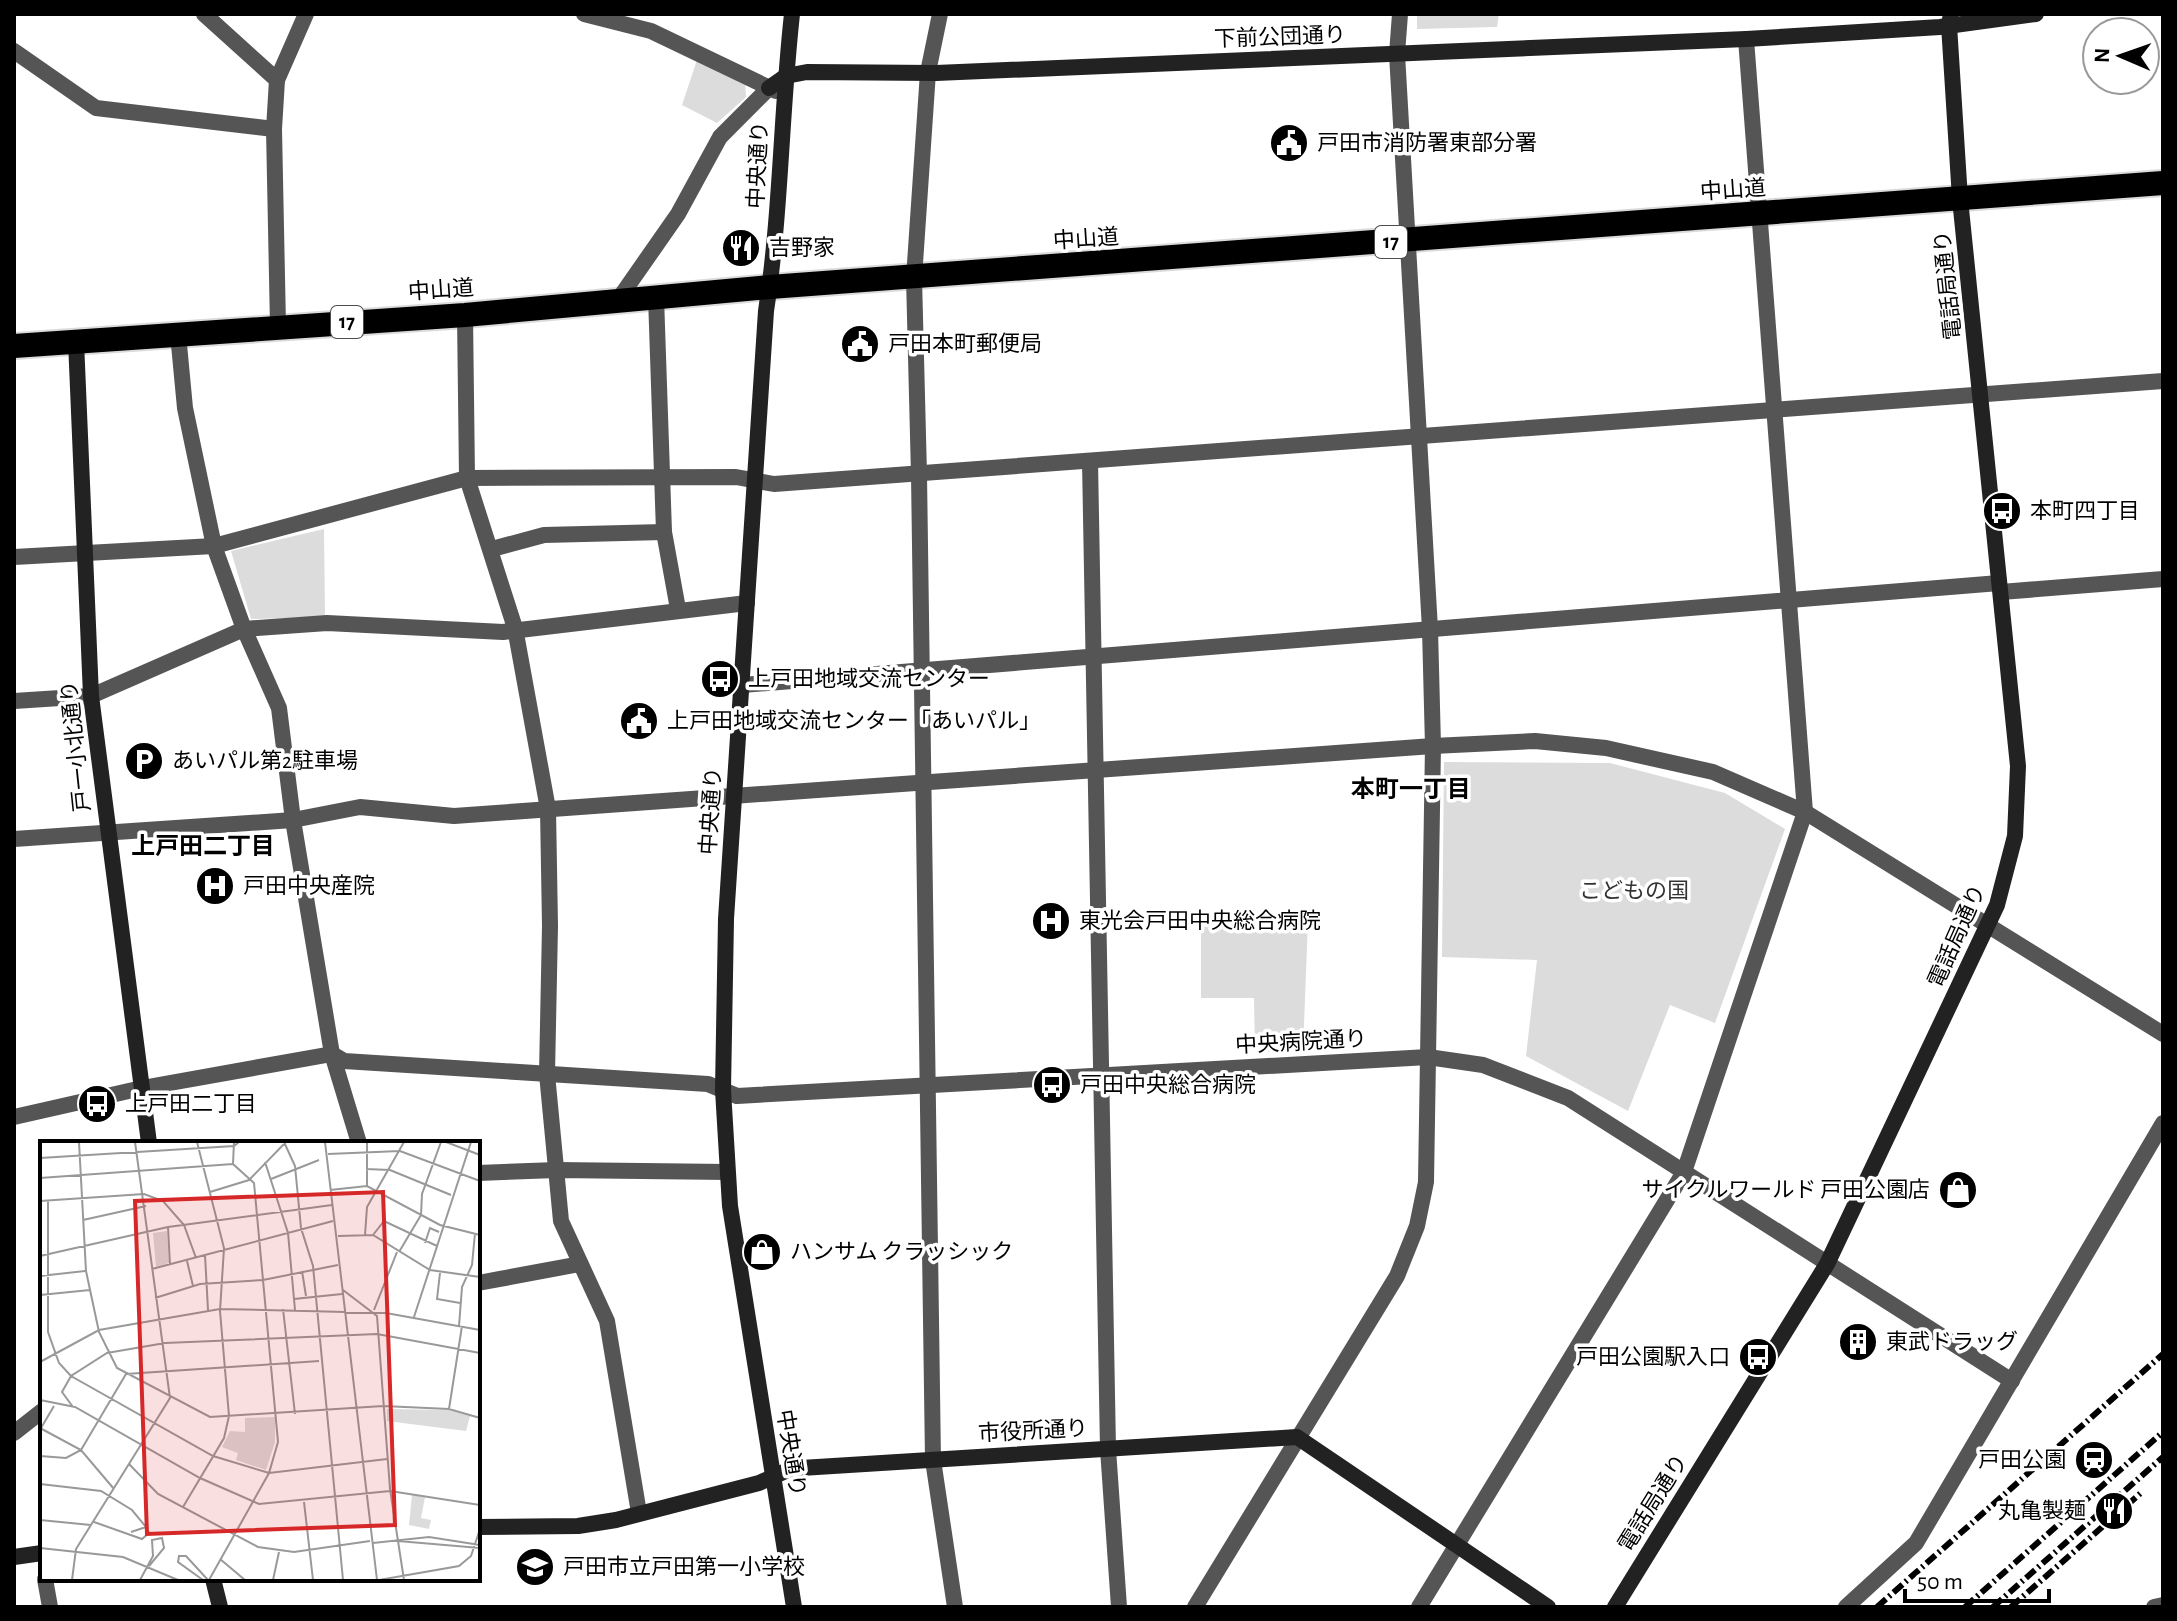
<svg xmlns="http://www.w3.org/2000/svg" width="2177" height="1621" font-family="'Alegreya Sans','Noto Sans JP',sans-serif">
	<rect width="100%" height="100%" fill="#fff"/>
	<g fill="#dcdcdc">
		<polygon points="1417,14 1499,14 1497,27 1417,29"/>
		<polygon points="697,60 745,81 746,97 717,123 682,105"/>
		<polygon points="324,529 325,617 251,619 231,551"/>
		<polygon points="1444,762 1610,763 1725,793 1785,829 1715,1023 1670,1005 1628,1111 1526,1056 1537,960 1442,957"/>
		<polygon points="1201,919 1308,921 1303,1050 1255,1053 1254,998 1201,998"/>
	</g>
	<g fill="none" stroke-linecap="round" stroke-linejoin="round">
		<defs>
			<polyline id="highway" points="14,346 465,315 770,287 2163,183"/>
		</defs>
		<use href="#highway" stroke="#dbdbdb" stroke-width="28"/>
		<g stroke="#555" stroke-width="16">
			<polyline points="204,14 277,80"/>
			<polyline points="584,14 651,31 776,91"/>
			<polyline points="940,14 928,72 914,278 919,475 933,1460 955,1607"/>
			<polyline points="14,51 96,108 274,129"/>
			<polyline points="656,297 664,532 678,609"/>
			<polyline points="618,300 678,214 720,137 769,88"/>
			<polyline points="465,315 467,478 515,628 548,809 550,926 547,1074 561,1221 607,1321 639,1513"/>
			<polyline points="278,326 274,129 277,80 306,14"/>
			<polyline points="178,334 185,408 214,546 244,629 279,708 293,820 332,1054 359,1143"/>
			<polyline points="1090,461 1108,1449 1119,1607"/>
			<polyline points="492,549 544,535 664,532"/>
			<polyline points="14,557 214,546 467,478 736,477 774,484 2163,381"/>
			<polyline points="2001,592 2163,579"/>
			<polyline points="742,685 1999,583"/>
			<polyline points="14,701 91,696 244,629 327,623 503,632 747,603"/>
			<polyline points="14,839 293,820 360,807 454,816 1433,746 1535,741 1606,748 1713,772 1805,812 2163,1034"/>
			<polyline points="14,1117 142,1088 332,1054 344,1061 708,1084 737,1096 1428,1057 1483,1065 1568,1098 2012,1381"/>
			<polyline points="478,1173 557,1170 727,1172"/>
			<polyline points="478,1283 580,1264"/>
			<polyline points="14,1433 42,1411"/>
			<polyline points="45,1579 50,1607"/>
			<polyline points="1195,1607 1397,1276 1417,1226 1426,1182 1433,746 1430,629 1397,54 1400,14"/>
			<polyline points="1419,1607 1684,1172 1805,812 1746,39"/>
			<polyline points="1846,1607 1916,1543 2163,1123"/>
			<polyline points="2154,1607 2163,1605"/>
		</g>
		<g stroke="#222" stroke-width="16">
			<path d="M 792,14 C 781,113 781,213 766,311 L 726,919 L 723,1090 L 730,1206 L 794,1607"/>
			<polyline points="769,88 786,76 807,72 936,73 1746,39 1940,27 2036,14"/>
			<polyline points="76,341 91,696 149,1143"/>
			<polyline points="478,1527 578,1526 616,1520 759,1483 788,1470 801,1468 1297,1437 1548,1607"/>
			<polyline points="14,1557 42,1553"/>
			<polyline points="213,1579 220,1607"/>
			<polyline points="1615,1607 1827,1264 1997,905 2015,836 2018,766 1960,199 1949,25 1951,14"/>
		</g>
		<use href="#highway" stroke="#000" stroke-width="24"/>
		<g stroke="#000" stroke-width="6" stroke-dasharray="12 4 2 4" stroke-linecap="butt">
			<polyline points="1877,1607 2163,1354"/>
			<polyline points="1965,1607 2163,1432"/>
			<polyline points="1993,1607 2163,1457"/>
			<polyline points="2011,1607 2142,1492"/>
		</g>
	</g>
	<defs>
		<symbol id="civic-disc" viewBox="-11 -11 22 22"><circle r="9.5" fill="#000" stroke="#fff"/><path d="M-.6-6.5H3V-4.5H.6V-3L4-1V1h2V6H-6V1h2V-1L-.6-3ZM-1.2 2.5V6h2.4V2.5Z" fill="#fff"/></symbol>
		<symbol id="restaurant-disc" viewBox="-11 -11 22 22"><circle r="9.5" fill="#000" stroke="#fff"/><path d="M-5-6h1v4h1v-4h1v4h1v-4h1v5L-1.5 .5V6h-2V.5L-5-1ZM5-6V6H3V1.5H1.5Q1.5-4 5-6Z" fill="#fff"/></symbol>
		<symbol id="bus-disc" viewBox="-11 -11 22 22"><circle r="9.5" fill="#000" stroke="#fff"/><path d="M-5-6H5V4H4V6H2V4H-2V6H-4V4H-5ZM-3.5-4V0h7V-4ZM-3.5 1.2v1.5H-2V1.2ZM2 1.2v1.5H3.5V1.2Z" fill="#fff"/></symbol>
		<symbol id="parking-disc" viewBox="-11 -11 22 22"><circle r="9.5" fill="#000" stroke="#fff"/><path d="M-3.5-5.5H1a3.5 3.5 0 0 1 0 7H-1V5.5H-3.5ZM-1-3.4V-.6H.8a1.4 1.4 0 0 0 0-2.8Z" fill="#fff"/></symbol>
		<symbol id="hospital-disc" viewBox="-11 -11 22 22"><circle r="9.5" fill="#000" stroke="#fff"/><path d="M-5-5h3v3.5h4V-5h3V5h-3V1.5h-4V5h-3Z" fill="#fff"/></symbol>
		<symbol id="shop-disc" viewBox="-11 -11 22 22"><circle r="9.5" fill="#000" stroke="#fff"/><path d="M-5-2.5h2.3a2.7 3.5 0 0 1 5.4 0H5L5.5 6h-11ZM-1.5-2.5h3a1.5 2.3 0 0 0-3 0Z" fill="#fff"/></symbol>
		<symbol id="building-disc" viewBox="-11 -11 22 22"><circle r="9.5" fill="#000" stroke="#fff"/><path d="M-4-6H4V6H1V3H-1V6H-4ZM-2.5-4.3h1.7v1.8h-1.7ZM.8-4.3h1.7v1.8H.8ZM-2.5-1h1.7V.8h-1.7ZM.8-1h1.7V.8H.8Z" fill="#fff"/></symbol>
		<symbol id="station-disc" viewBox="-11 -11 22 22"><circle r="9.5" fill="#000" stroke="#fff"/><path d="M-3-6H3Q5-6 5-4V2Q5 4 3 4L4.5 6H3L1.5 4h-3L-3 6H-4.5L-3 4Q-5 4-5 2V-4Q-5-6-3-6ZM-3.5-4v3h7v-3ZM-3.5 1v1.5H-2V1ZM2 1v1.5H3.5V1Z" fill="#fff"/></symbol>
		<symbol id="school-disc" viewBox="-11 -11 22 22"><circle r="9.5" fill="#000" stroke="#fff"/><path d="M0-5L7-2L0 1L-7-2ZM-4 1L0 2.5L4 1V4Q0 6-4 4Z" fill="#fff"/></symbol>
	</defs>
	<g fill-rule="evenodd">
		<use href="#civic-disc" x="1267" y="121" width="44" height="44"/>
		<use href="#restaurant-disc" x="719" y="226" width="44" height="44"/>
		<use href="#civic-disc" x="838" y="322" width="44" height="44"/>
		<use href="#bus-disc" x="1980" y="489" width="44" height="44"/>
		<use href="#bus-disc" x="698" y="657" width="44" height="44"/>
		<use href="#civic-disc" x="617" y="699" width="44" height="44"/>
		<use href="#parking-disc" x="122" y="739" width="44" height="44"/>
		<use href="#hospital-disc" x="193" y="864" width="44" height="44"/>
		<use href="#hospital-disc" x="1029" y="899" width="44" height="44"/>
		<use href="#bus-disc" x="1030" y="1063" width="44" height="44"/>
		<use href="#bus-disc" x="75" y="1082" width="44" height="44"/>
		<use href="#shop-disc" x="1936" y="1168" width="44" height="44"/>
		<use href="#shop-disc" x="740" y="1230" width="44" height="44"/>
		<use href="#building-disc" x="1836" y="1320" width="44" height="44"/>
		<use href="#bus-disc" x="1736" y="1335" width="44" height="44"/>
		<use href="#station-disc" x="2072" y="1438" width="44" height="44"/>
		<use href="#restaurant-disc" x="2092" y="1489" width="44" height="44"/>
		<use href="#school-disc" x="513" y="1545" width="44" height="44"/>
	</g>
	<g text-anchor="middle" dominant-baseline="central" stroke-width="7" stroke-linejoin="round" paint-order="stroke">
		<g fill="#fff" stroke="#4c4c4c" stroke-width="2">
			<rect x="1375" y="226" width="32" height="32" rx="6"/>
			<rect x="331" y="306" width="32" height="32" rx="6"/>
		</g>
		<g font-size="20" font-weight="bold" fill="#000">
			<text x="1391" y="242">17</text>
			<text x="347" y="322">17</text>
		</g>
		<g font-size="22" fill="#000" stroke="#fff">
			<text transform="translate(1280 37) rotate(-2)">下前公団通り</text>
			<text transform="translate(758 165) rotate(-87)">中央通り</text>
			<text transform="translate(1733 190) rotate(-4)">中山道</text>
			<text transform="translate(1086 239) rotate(-4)">中山道</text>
			<text transform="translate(1948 285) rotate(-96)">電話局通り</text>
			<text transform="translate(441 290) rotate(-4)">中山道</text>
			<text transform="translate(76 746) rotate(-96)">戸一小北通り</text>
			<text transform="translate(711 811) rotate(-86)">中央通り</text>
			<text transform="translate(1957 936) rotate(-66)">電話局通り</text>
			<text transform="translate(1301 1042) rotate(-3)">中央病院通り</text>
			<text transform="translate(1033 1431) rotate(-3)">市役所通り</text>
			<text transform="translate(791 1453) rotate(81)">中央通り</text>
			<text transform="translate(1653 1503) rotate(-58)">電話局通り</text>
		</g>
		<g font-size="22" fill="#000" stroke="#fff" text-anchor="start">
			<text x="1317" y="143">戸田市消防署東部分署</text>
			<text x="769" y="248">吉野家</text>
			<text x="888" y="344">戸田本町郵便局</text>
			<text x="2030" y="511">本町四丁目</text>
			<text x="748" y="679">上戸田地域交流センター</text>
			<text x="667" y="721">上戸田地域交流センター「あいパル」</text>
			<text x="172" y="761">あいパル第2駐車場</text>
			<text x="243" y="886">戸田中央産院</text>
			<text x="1079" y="921">東光会戸田中央総合病院</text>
			<text x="1080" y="1085">戸田中央総合病院</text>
			<text x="125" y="1104">上戸田二丁目</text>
			<text x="1930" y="1190" text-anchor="end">サイクルワールド 戸田公園店</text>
			<text x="790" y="1252">ハンサム クラッシック</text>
			<text x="1886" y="1342">東武ドラッグ</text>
			<text x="1730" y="1357" text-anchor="end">戸田公園駅入口</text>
			<text x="2066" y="1460" text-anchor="end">戸田公園</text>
			<text x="2086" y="1511" text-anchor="end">丸亀製麺</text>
			<text x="563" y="1567">戸田市立戸田第一小学校</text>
		</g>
		<g font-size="22" fill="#333" stroke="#fff">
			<text x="1634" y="891">こどもの国</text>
		</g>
		<g font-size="24" font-weight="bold" fill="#000" stroke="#fff">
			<text x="1411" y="790">本町一丁目</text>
			<text x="203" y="847">上戸田二丁目</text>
		</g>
	</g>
	<g transform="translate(40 1141)">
		<rect width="440" height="440" fill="#fff"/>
		<path d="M 127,90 L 129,122 L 116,126 L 113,92 ZM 347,268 L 409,269 L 430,275 L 426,290 L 347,280 ZM 235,276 L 235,301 L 226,329 L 196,319 L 198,312 L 182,306 L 190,290 L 205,291 L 205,277 ZM 372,354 L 385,356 L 381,377 L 391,379 L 389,388 L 369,384 Z" fill="#dcdcdc"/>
		<path fill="none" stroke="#999" stroke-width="2" d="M 39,1 L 46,130 L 59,191 L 77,227 L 170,276 L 343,265 L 409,268 L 440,277M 244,1 L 255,25 L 261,87 L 273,125 L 303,439M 285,1 L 337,439M 406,1 L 440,14M 288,13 L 360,10 L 440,40M 0,17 L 194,5 L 199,1M 225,21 L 248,92 L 255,169M 326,28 L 350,29 L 411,54M 0,37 L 193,23M 231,38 L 279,19M 327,45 L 327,1M 290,49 L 327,45 L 400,84 L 440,94M 170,51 L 209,39 L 246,1M 8,59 L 8,191 L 19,222 L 31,235 L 173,315 L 229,332 L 347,318M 0,60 L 104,53 L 123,60 L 144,84 L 156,117M 43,79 L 106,65M 128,86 L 130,124M 325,94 L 327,66 L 364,1M 333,94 L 344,80 L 397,105M 298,95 L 333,94 L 390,129 L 440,136M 385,102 L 390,87 L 399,91M 359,111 L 381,74 L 382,53 L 401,1M 165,114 L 168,169M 0,115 L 128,86 L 292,64M 147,120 L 153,145M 112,128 L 293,80M 262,130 L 266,155M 400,132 L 397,158 L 420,162M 0,135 L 45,130M 303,149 L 337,175 L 350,348 L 364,439M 0,154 L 50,149M 115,157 L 160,143 L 223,139 L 298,124M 254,158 L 302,153M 243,168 L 255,273M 334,169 L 357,111M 374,176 L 431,1M 419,185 L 422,146 L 432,124 L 435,92M 0,221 L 59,189 L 180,168 L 346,172 L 440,189M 0,259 L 35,266 L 160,337 L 219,363 L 350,350 L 440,364M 33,266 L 22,251 L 31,235 L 67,212 L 125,202 L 337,193 L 440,212M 409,268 L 422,185M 0,287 L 41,309 L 74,348M 1,287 L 14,265M 0,315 L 26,317 L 41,309 L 86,233 L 279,220M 89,323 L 118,353 L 218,406 L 254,411 L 330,400M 0,343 L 61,350 L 92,369 L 106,386M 264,361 L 273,439M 143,366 L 184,297 L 189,275 L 180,170 L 184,107 L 157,1M 0,379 L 51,384M 54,381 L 102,398 L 109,392 L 106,386 L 91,391M 358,400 L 440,407M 333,402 L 389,396 L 440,404M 0,407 L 83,416 L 138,439M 180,418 L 205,439M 32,439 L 36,408 L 130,257 L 95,1M 100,439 L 113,415 L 112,399 L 122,397 L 124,407 L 109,425M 163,439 L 138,421 L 139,415 L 146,415 L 168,439M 169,439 L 229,332 L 238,301 L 214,42 L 193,23 L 194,1M 233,439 L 239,411M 339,439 L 419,425 L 431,415 L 440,388"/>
		<path fill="#d62828" fill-opacity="0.15" stroke="#d62828" stroke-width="4" d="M 343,51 L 355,384 L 107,393 L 95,60 Z"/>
		<rect width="440" height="440" fill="none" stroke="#000" stroke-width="4"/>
	</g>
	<rect width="2177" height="1621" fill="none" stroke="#000000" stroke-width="32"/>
	<g transform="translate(2121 56) rotate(272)"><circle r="38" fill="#ffffff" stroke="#999999" stroke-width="2"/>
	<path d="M0-6L14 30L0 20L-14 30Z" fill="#000000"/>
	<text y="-12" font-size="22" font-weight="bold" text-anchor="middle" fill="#000000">N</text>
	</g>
	<path d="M1905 1589v12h144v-12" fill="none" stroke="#000000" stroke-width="4"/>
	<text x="1917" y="1589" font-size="24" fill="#000000" stroke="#ffffff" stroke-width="6" paint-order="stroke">50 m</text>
</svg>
